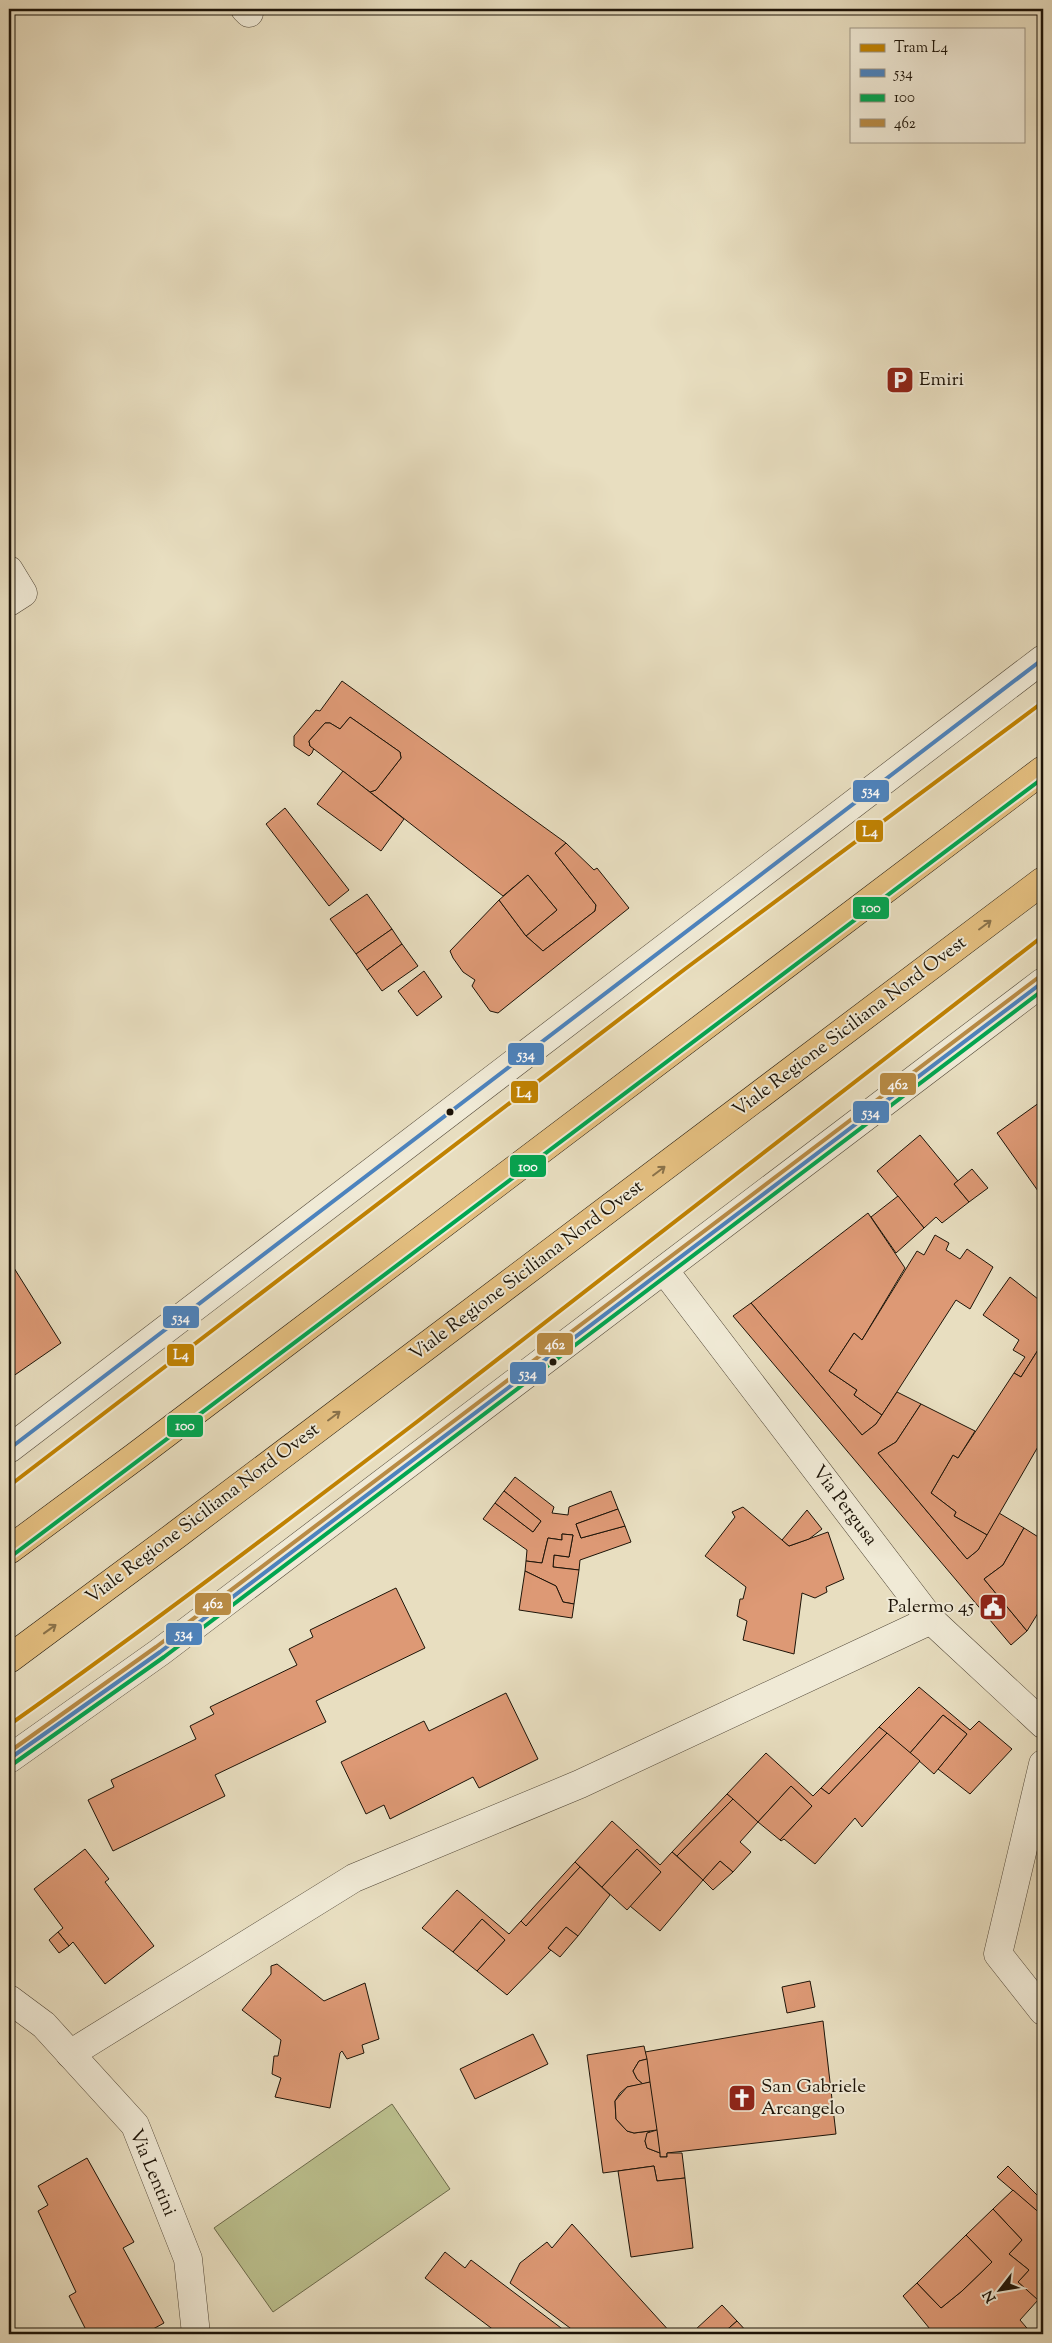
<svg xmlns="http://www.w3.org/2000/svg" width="1052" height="2343" font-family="'Sorts Mill Goudy',serif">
	<rect width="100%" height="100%" fill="#e8dec0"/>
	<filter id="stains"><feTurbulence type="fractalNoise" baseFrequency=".004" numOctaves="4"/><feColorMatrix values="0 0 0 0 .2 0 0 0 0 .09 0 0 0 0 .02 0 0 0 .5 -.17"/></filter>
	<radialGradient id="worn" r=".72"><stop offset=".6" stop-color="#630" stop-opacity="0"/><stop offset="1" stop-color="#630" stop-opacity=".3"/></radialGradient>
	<polygon fill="#bbc08e" stroke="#6c6a4b" points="392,2104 450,2189 273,2312 214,2228"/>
	<g fill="#dd9975" stroke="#1d1408">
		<polygon points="342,681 566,843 555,853 596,905 595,911 543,951 526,936 557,910 528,875 503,896 370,792 376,790 401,758 400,752 350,717 340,729 330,723 325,723 309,741 310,746 314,748 312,753 309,756 294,746 294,736 316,710 320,711"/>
		<polygon points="350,717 400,752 401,758 376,790 370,792 310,746 309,741 325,723 330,723 340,729"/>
		<polygon points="343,771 404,819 381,851 317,804"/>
		<polygon points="285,808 349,890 329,906 266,824"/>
		<polygon points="566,843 594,870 597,868 629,908 498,1013 490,1011 472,986 475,980 463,972 453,958 450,951 499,900 526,936 543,951 595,911 596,905 555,853"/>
		<polygon points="528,875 557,910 526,936 499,900"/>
		<polygon points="367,894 392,929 356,954 330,919"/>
		<polygon points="392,929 402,944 367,970 356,954"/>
		<polygon points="402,944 418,966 382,991 367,970"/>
		<polygon points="424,971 442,997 417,1016 398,991"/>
		<polygon points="1043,1100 1043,1198 997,1133"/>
		<polygon points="920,1135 958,1181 954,1184 969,1202 942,1223 936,1217 924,1228 877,1171"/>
		<polygon points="972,1169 988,1188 969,1202 954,1184"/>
		<polygon points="898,1196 924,1228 896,1253 871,1217"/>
		<polygon points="868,1213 905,1268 862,1340 854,1333 829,1371 857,1390 854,1395 882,1415 876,1424 862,1435 751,1303"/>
		<polygon points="935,1235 949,1243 946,1250 960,1259 967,1249 993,1267 970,1309 956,1300 882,1415 854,1395 857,1390 829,1371 854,1333 862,1340 917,1251 924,1255"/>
		<polygon points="9,1260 61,1343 9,1379"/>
		<polygon points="1010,1277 1043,1303 1043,1342 1021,1377 1014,1373 1025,1357 1013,1350 1019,1340 983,1315"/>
		<polygon points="751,1303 862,1435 876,1424 897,1392 921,1404 896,1442 878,1453 967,1559 978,1550 999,1513 1024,1528 1003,1565 984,1579 1027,1631 1011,1645 733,1316"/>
		<polygon points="1043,1342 1043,1438 987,1535 954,1516 956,1512 931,1493 953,1455 958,1458 1014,1373 1021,1377"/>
		<polygon points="921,1404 975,1431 958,1458 953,1455 931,1493 956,1512 954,1516 987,1535 978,1550 967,1559 878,1453 896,1442"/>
		<polygon points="515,1477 554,1507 552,1513 568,1515 569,1507 611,1491 618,1509 576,1524 581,1538 625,1526 631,1542 580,1560 579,1570 553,1567 554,1555 569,1557 573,1535 562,1534 562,1540 548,1538 542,1563 526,1561 527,1550 483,1519 495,1503 533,1532 541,1521 504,1491"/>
		<polygon points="504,1491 541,1521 533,1532 495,1503"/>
		<polygon points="743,1507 789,1546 828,1532 844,1579 826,1587 827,1592 815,1598 802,1593 794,1654 743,1640 747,1621 737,1616 740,1599 743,1599 746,1587 705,1556 735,1517 732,1512"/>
		<polygon points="618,1509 625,1526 581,1538 576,1524"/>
		<polygon points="807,1510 822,1529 809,1539 789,1546 782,1540"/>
		<polygon points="1024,1528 1043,1540 1043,1605 1027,1631 984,1579 1003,1565"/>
		<polygon points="562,1534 573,1535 569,1557 554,1555 553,1567 579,1570 574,1604 563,1602 556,1586 525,1571 526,1561 542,1563 548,1538 562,1540"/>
		<polygon points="525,1571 556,1586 563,1602 574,1604 572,1618 519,1610"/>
		<polygon points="396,1588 425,1648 316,1701 326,1722 215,1775 225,1796 113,1851 88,1800 114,1787 111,1780 196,1739 190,1726 214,1714 210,1707 297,1665 289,1649 313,1637 310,1630"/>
		<polygon points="1043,1605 1043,1619 1037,1616"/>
		<polygon points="919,1687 970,1730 979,1721 1012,1749 970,1794 938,1769 967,1734 943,1715 910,1753 879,1727"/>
		<polygon points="506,1693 538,1759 479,1788 473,1777 390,1819 384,1805 366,1814 341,1762 424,1721 429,1731"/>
		<polygon points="943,1715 967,1734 934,1774 910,1753"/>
		<polygon points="879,1727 887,1733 829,1794 821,1788"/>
		<polygon points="887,1733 920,1761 862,1827 855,1818 815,1864 784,1839 781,1841 780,1840 812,1806 791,1786 758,1822 727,1794 766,1753 813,1796 821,1788 829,1794"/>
		<polygon points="791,1786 812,1806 780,1840 758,1822"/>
		<polygon points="727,1794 733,1799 677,1856 672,1852"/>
		<polygon points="733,1799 758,1822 740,1842 751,1852 733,1872 720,1861 703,1880 677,1856"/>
		<polygon points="612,1821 660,1865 672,1852 703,1880 660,1931 630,1906 661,1872 637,1849 602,1887 575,1862"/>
		<polygon points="85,1849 109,1879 105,1882 154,1946 105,1984 73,1942 69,1946 58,1932 63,1928 34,1889"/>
		<polygon points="637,1849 661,1872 627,1910 602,1887"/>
		<polygon points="720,1861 733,1872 713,1890 703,1880"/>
		<polygon points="575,1862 580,1867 526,1926 521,1921"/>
		<polygon points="580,1867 610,1895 578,1936 566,1927 548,1948 551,1950 507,1995 477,1971 505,1940 482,1919 453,1952 422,1928 457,1890 509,1934 521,1921 526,1926"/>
		<polygon points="482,1919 505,1940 477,1971 453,1952"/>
		<polygon points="566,1927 578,1936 560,1957 548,1948"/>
		<polygon points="58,1932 69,1946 59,1953 49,1940"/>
		<polygon points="277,1964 324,2001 365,1983 379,2039 362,2045 364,2053 347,2059 342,2051 340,2053 330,2108 275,2097 281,2078 272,2074 274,2056 278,2056 281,2040 242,2010 271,1974 271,1966"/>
		<polygon points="810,1981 815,2007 787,2013 782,1987"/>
		<polygon points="823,2021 836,2134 667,2153 667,2157 660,2157 645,2052"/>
		<polygon points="533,2034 548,2064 475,2099 460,2069"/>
		<polygon points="644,2046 647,2059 639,2061 633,2071 637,2079 643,2084 627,2087 620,2093 615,2101 616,2119 627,2131 634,2133 650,2131 645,2141 647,2148 660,2153 660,2157 667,2157 667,2153 682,2153 685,2178 657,2181 654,2166 603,2173 587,2055"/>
		<polygon points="647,2059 650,2082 643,2084 637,2079 633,2071 639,2061"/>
		<polygon points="650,2082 657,2130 634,2133 627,2131 616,2119 615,2101 627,2087"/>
		<polygon points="657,2130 660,2153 647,2148 645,2141 647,2133"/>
		<polygon points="87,2158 134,2242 123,2248 164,2323 144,2334 88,2334 69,2296 76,2292 38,2211 48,2205 38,2186"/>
		<polygon points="654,2166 657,2181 685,2178 693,2248 631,2257 618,2171"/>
		<polygon points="1008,2166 1043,2201 1043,2216 997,2177"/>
		<polygon points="1013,2190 1043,2216 1043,2305 1018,2282 1029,2270 1009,2254 1022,2240 993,2209"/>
		<polygon points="993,2209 1022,2240 1009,2254 1029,2270 1018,2282 1038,2300 1020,2320 1032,2334 934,2334 903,2296 917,2283 941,2308 962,2291 992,2262 966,2235"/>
		<polygon points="572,2224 672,2334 604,2334 598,2329 590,2334 578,2334 510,2283 520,2263 547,2242 552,2248"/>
		<polygon points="966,2235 992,2262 962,2291 941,2308 917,2283"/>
		<polygon points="445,2252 465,2268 471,2260 569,2334 499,2334 425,2278"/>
		<polygon points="722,2305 737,2321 722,2334 698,2334 695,2330"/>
		<polygon points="737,2321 749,2334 722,2334"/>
	</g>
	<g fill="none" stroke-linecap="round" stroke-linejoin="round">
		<defs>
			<g id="minor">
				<polyline points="245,9 249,13"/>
				<polyline points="9,570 23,593 9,602"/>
				<polyline points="664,1270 931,1620 1043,1724"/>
				<polyline points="9,1449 1043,659"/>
				<polyline points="9,1759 160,1652 1043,982"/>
				<polyline points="1043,1764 998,1954 1043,2011"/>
				<polyline points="9,1999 44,2025 135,2125 188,2259 196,2334"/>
				<polyline points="70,2054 354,1878 580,1784 931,1620"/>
			</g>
			<g id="major">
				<polyline points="9,1550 136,1456 1043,770"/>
				<polyline points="9,1659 176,1535 1043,881"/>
			</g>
		</defs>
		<use href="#minor" stroke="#504636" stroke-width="29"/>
		<use href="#major" stroke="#1d1408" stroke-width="29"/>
		<use href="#minor" stroke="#f0ead6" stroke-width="28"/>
		<use href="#major" stroke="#e4bf80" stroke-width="28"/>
		<defs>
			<g id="bus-1">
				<polyline points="9,1449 1043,659"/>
				<polyline points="9,1759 160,1652 1043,982"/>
			</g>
			<g id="bus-2">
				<polyline points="13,1555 1043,778"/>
				<polyline points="13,1764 164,1657 1043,990"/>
			</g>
			<polyline id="bus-3" points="9,1752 156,1647 1039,977"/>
		</defs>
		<use href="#bus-1" stroke="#f0ead6" stroke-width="8"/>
		<use href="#bus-2" stroke="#f0ead6" stroke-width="8"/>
		<use href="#bus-3" stroke="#f0ead6" stroke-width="8"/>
		<use href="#bus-1" stroke="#4c83be" stroke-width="4"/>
		<use href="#bus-2" stroke="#00a651" stroke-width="4"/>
		<use href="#bus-3" stroke="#b88b45" stroke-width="4"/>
		<defs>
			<g id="tram-1">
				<polyline points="9,1486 685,969 1043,702"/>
				<path d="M 9,1725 C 148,1627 283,1524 418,1421 C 627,1260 835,1098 1043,936"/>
			</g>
		</defs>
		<use href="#tram-1" stroke="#f0ead6" stroke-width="8"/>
		<use href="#tram-1" stroke="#c08202" stroke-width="4"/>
	</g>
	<defs><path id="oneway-shaft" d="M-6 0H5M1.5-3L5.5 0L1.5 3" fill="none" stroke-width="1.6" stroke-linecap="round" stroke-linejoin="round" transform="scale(1.25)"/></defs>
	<g stroke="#8a724a">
		<use href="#oneway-shaft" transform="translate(985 925) rotate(-37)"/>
		<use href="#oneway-shaft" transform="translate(659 1171) rotate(-37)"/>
		<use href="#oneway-shaft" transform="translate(334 1416) rotate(-37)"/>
		<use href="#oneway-shaft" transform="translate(50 1629) rotate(-36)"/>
	</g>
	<defs>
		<symbol id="parking-square" viewBox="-11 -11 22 22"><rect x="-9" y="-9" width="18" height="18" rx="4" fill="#8f2418" stroke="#f0ead6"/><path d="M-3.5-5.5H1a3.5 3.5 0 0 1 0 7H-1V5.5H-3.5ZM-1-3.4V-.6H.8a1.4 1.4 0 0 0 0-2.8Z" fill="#fff"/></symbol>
		<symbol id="civic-square" viewBox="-11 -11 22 22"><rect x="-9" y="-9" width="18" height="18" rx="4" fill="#8f2418" stroke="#f0ead6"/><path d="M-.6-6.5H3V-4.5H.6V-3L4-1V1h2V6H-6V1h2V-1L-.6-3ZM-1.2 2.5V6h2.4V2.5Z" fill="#fff"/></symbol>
		<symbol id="church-square" viewBox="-11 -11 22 22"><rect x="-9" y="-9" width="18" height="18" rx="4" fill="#8f2418" stroke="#f0ead6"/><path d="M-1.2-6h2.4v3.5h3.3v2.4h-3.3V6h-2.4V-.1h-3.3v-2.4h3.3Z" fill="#fff"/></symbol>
	</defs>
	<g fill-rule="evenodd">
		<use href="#parking-square" x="884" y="364" width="32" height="32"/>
		<use href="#civic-square" x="977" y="1591" width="32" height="32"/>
		<use href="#church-square" x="726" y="2082" width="32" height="32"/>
	</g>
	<g fill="#1d1408" stroke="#f0ead6" stroke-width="2">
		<circle cx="450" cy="1112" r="4.5"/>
		<circle cx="553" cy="1362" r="4.5"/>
	</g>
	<g text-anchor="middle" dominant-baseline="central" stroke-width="4" stroke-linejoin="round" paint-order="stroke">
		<g font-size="19" fill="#1d1408" stroke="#f0ead6" text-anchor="start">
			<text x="919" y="380">Emiri</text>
			<text x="974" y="1607" text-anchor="end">Palermo 45</text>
			<text x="761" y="2087">San Gabriele<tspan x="761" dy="22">Arcangelo</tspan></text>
		</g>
		<g font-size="19" fill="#1d1408" stroke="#f0ead6">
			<text transform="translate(850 1027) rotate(-37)">Viale Regione Siciliana Nord Ovest</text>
			<text transform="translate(527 1271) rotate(-37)">Viale Regione Siciliana Nord Ovest</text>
			<text transform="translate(844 1506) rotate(53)">Via Pergusa</text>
			<text transform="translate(203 1514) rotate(-37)">Viale Regione Siciliana Nord Ovest</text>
			<text transform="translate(152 2173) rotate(67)">Via Lentini</text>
		</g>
	</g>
	<g stroke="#f0ead6" stroke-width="2">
		<rect x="852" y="779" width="38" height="24" rx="5" fill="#4c83be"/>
		<rect x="855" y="819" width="29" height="24" rx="5" fill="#c08202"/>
		<rect x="852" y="896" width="38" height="24" rx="5" fill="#00a651"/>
		<rect x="507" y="1042" width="38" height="24" rx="5" fill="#4c83be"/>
		<rect x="879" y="1072" width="38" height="24" rx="5" fill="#b88b45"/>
		<rect x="510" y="1080" width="29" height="24" rx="5" fill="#c08202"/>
		<rect x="852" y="1100" width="38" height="24" rx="5" fill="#4c83be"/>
		<rect x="509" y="1154" width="38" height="24" rx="5" fill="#00a651"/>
		<rect x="162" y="1305" width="38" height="24" rx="5" fill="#4c83be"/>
		<rect x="536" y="1332" width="38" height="24" rx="5" fill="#b88b45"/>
		<rect x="166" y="1343" width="29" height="24" rx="5" fill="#c08202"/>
		<rect x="509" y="1361" width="38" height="24" rx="5" fill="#4c83be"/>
		<rect x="166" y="1414" width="38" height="24" rx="5" fill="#00a651"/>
		<rect x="194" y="1592" width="38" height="24" rx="5" fill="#b88b45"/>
		<rect x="165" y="1622" width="38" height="24" rx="5" fill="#4c83be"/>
	</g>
	<g font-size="14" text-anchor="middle" font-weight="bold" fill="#fff">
		<text x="871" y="795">534</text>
		<text x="870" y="836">L4</text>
		<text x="871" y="912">100</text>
		<text x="526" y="1059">534</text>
		<text x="898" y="1089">462</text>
		<text x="524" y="1097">L4</text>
		<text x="871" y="1117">534</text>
		<text x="528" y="1171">100</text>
		<text x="181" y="1322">534</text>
		<text x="555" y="1349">462</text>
		<text x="181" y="1359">L4</text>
		<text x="528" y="1378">534</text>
		<text x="185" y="1430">100</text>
		<text x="213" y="1608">462</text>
		<text x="184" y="1638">534</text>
	</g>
	<rect width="1052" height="2343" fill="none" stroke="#e8dec0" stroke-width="30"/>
	<rect x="10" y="10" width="1032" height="2323" fill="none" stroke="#1d1408" stroke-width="2.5"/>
	<rect x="15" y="15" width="1022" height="2313" fill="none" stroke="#1d1408"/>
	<rect x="850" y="28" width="175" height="115" fill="#f0ead6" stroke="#9c9484"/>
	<rect x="860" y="44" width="25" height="8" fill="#c08202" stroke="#9c9484"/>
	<text x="894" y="52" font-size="15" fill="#1d1408">Tram L4</text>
	<rect x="860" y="69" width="25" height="8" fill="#4c83be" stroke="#9c9484"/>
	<text x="894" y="78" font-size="15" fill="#1d1408">534</text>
	<rect x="860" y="94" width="25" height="8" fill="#00a651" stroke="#9c9484"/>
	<text x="894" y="102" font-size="15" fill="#1d1408">100</text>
	<rect x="860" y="119" width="25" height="8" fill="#b88b45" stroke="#9c9484"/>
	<text x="894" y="128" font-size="15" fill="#1d1408">462</text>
	<g transform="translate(1000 2290) rotate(239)" stroke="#f0ead6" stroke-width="4" paint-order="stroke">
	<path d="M0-4L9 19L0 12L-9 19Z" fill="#1d1408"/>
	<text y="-8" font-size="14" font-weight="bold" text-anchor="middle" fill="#1d1408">N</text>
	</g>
	<rect width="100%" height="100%" filter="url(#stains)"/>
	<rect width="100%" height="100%" fill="url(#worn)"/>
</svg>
